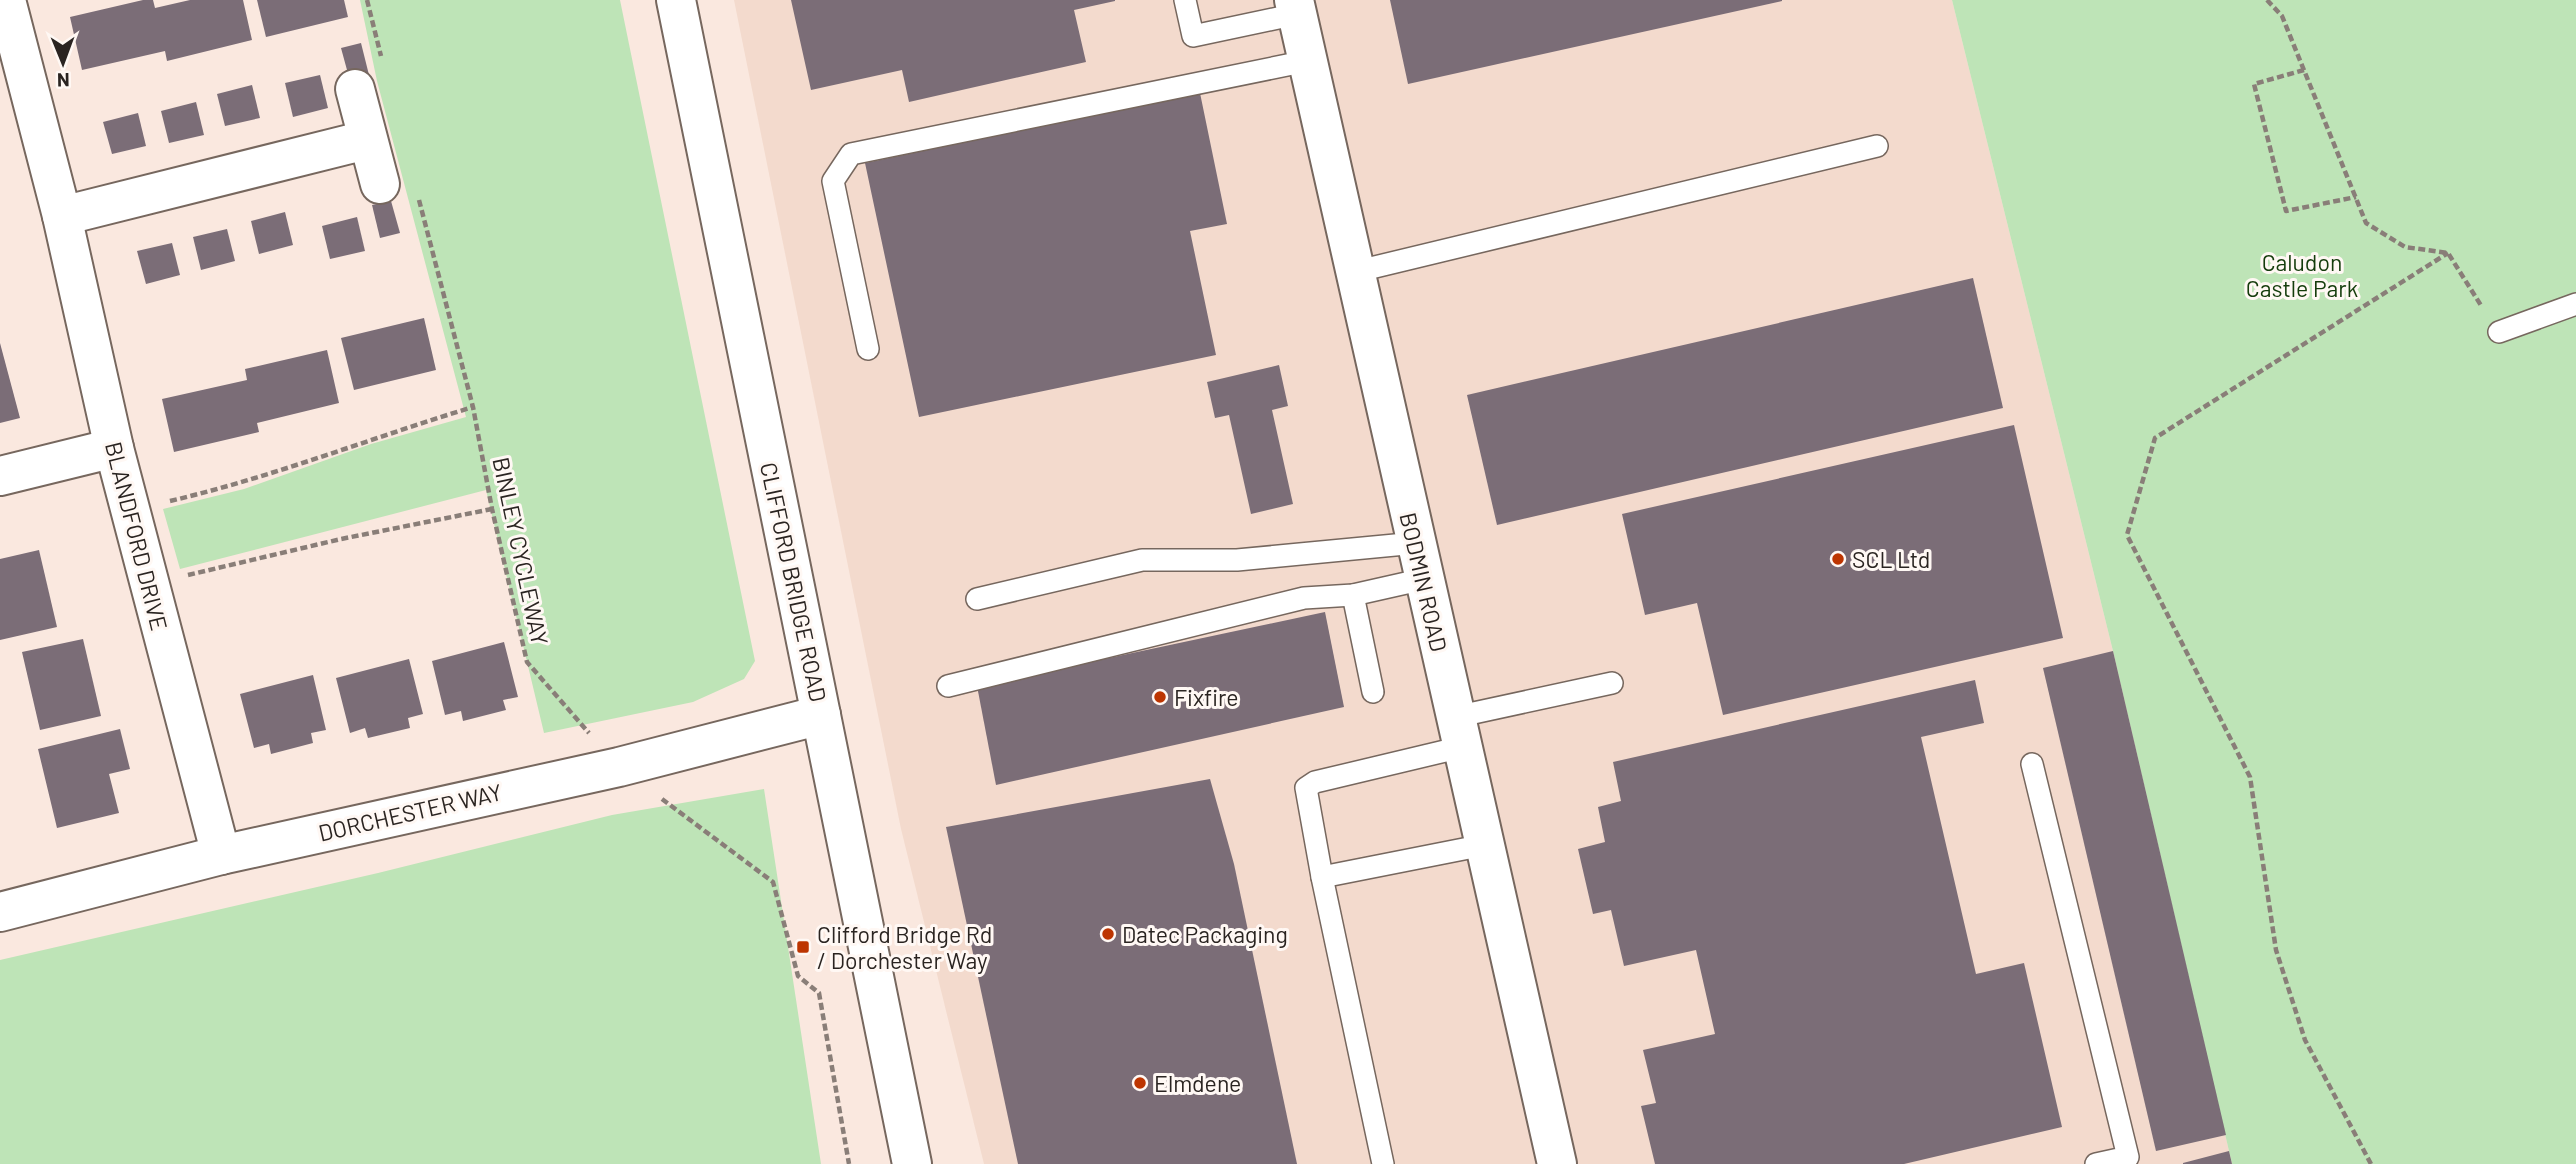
<svg xmlns="http://www.w3.org/2000/svg" width="2576" height="1164" font-family="Barlow,sans-serif">
	<rect width="100%" height="100%" fill="#fae8df"/>
	<polygon fill="#f3dacd" points="734,0 1952,0 2113,651 2232,1164 984,1164 901,829"/>
	<g fill="#bee4b7">
		<polygon points="360,0 620,0 755,661 744,679 693,702 544,733 486,490 180,569 163,509 244,489 371,444 466,417 377,81"/>
		<polygon points="1952,0 2576,0 2576,1164 2232,1164 2113,651"/>
		<polygon points="764,789 821,1164 0,1164 0,960 378,873 612,815"/>
	</g>
	<g fill="#7b6d77">
		<polygon points="143,0 153,0 155,8 190,0 243,0 252,40 167,61 165,51 82,70 70,17"/>
		<polygon points="257,0 344,0 348,17 266,37"/>
		<polygon points="791,0 1115,0 1115,1 1074,10 1086,62 909,102 902,70 811,90"/>
		<polygon points="1390,0 1782,0 1782,1 1408,84"/>
		<polygon points="361,43 369,75 350,81 341,48"/>
		<polygon points="320,75 328,108 293,117 285,83"/>
		<polygon points="252,85 260,118 225,126 217,94"/>
		<polygon points="1200,93 1227,224 1190,231 1216,355 919,417 865,163"/>
		<polygon points="196,102 204,135 169,143 161,111"/>
		<polygon points="138,113 146,146 112,154 103,122"/>
		<polygon points="391,201 400,233 380,238 372,205"/>
		<polygon points="285,212 293,245 259,254 251,221"/>
		<polygon points="357,217 365,251 330,259 322,226"/>
		<polygon points="227,229 235,261 201,270 193,237"/>
		<polygon points="172,243 180,275 146,284 137,251"/>
		<polygon points="1973,278 2003,408 1497,525 1467,395"/>
		<polygon points="424,318 436,370 354,390 341,338"/>
		<polygon points="0,343 20,418 0,423"/>
		<polygon points="327,350 339,403 257,423 259,432 174,452 162,399 247,380 245,369"/>
		<polygon points="1279,365 1288,406 1272,410 1293,504 1251,514 1229,415 1215,418 1207,382"/>
		<polygon points="2014,425 2063,638 1723,715 1697,603 1645,615 1622,514"/>
		<polygon points="39,550 57,627 0,640 0,559"/>
		<polygon points="1325,612 1344,707 996,785 977,686"/>
		<polygon points="83,639 101,716 40,730 22,652"/>
		<polygon points="504,642 518,697 503,700 506,710 463,721 461,711 445,715 432,661"/>
		<polygon points="2113,651 2226,1135 2156,1151 2043,668"/>
		<polygon points="409,659 423,714 408,718 410,728 368,738 365,728 350,733 336,678"/>
		<polygon points="313,675 326,730 311,733 313,743 271,754 269,744 254,748 240,694"/>
		<polygon points="1975,680 1984,723 1921,737 1976,974 2024,963 2062,1127 1904,1164 1655,1164 1641,1106 1656,1103 1643,1050 1715,1034 1696,950 1624,966 1611,910 1593,914 1578,849 1605,842 1598,807 1621,801 1613,762"/>
		<polygon points="120,729 130,769 109,774 119,813 57,828 38,749"/>
		<polygon points="1210,779 1234,864 1297,1164 1018,1164 946,827"/>
		<polygon points="2229,1151 2232,1164 2183,1164 2183,1163"/>
	</g>
	<g fill="none" stroke-linecap="round" stroke-linejoin="round">
		<defs>
			<g id="service">
				<polyline points="1185,0 1193,36 1297,14"/>
				<polyline points="1354,272 1877,146"/>
				<polyline points="2499,332 2576,304"/>
				<polyline points="868,349 833,181 851,154 1307,61"/>
				<polyline points="1353,595 1373,692"/>
				<polyline points="977,599 1142,560 1237,560 1416,543"/>
				<polyline points="948,686 1304,598 1353,595 1424,579"/>
				<polyline points="1455,717 1612,683"/>
				<polyline points="2032,764 2128,1157 2096,1164"/>
				<polyline points="1322,877 1484,845"/>
				<polyline points="1383,1164 1322,877 1306,788 1315,782 1462,747"/>
			</g>
			<g id="minor">
				<polyline points="6,0 62,216 114,448 221,855"/>
				<polyline points="1294,0 1557,1164"/>
				<polyline points="355,89 380,184"/>
				<polyline points="62,216 366,140"/>
				<polyline points="0,476 114,448"/>
				<polyline points="0,912 221,855 619,767 821,715"/>
			</g>
			<polyline id="secondary" points="676,0 912,1164"/>
		</defs>
		<use href="#service" stroke="#76675e" stroke-width="24"/>
		<use href="#minor" stroke="#76675e" stroke-width="42"/>
		<use href="#secondary" stroke="#76675e" stroke-width="42"/>
		<g stroke="#897e78" stroke-width="4.5" stroke-dasharray="7 3.5" stroke-linecap="butt">
			<polyline points="367,0 381,56"/>
			<polyline points="2267,0 2282,16 2366,223 2405,247 2448,253 2482,307"/>
			<polyline points="2304,70 2254,84 2286,211 2356,197"/>
			<polyline points="419,200 473,407 492,509 527,662 589,733"/>
			<path d="M 170,501 C 273,477 371,438 473,407"/>
			<polyline points="188,575 341,539 492,509"/>
			<polyline points="662,799 773,882 798,976 819,993 849,1164"/>
			<polyline points="2371,1164 2305,1040 2276,950 2250,777 2127,535 2155,438 2448,253"/>
		</g>
		<use href="#service" stroke="#fff" stroke-width="21"/>
		<use href="#minor" stroke="#fff" stroke-width="38"/>
		<use href="#secondary" stroke="#fff" stroke-width="38"/>
	</g>
	<g fill="#bd3501" stroke="#fff8f4" stroke-width="2.5">
		<circle cx="1838" cy="559" r="7"/>
		<circle cx="1160" cy="697" r="7"/>
		<circle cx="1108" cy="934" r="7"/>
		<rect x="796" y="940" width="14" height="14" rx="3.5"/>
		<circle cx="1140" cy="1083" r="7"/>
	</g>
	<g text-anchor="middle" dominant-baseline="central" stroke-width="6" stroke-linejoin="round" paint-order="stroke">
		<g font-size="23" fill="#143c0b" stroke="#fff8f4">
			<text x="2302" y="262">Caludon<tspan x="2302" dy="26">Castle Park</tspan></text>
		</g>
		<g font-size="23" fill="#2a2421" stroke="#fff8f4">
			<text transform="translate(137 536) rotate(76)">BLANDFORD DRIVE</text>
			<text transform="translate(521 551) rotate(78)">BINLEY CYCLEWAY</text>
			<text transform="translate(794 582) rotate(78)">CLIFFORD BRIDGE ROAD</text>
			<text transform="translate(1424 582) rotate(77)">BODMIN ROAD</text>
			<text transform="translate(410 812) rotate(-13)">DORCHESTER WAY</text>
		</g>
		<g font-size="23" fill="#2a2421" stroke="#fff8f4" text-anchor="start">
			<text x="1852" y="559">SCL Ltd</text>
			<text x="1174" y="697">Fixfire</text>
			<text x="817" y="934">Clifford Bridge Rd<tspan x="817" dy="26">/ Dorchester Way</tspan></text>
			<text x="1122" y="934">Datec Packaging</text>
			<text x="1154" y="1083">Elmdene</text>
		</g>
	</g>
	<g transform="translate(63 63) rotate(179)" stroke="#fff8f4" stroke-width="5" paint-order="stroke">
	<path d="M0-5L12 26L0 18L-12 26Z" fill="#2a2421"/>
	<text y="-10" font-size="19" font-weight="bold" text-anchor="middle" fill="#2a2421">N</text>
	</g>
</svg>
